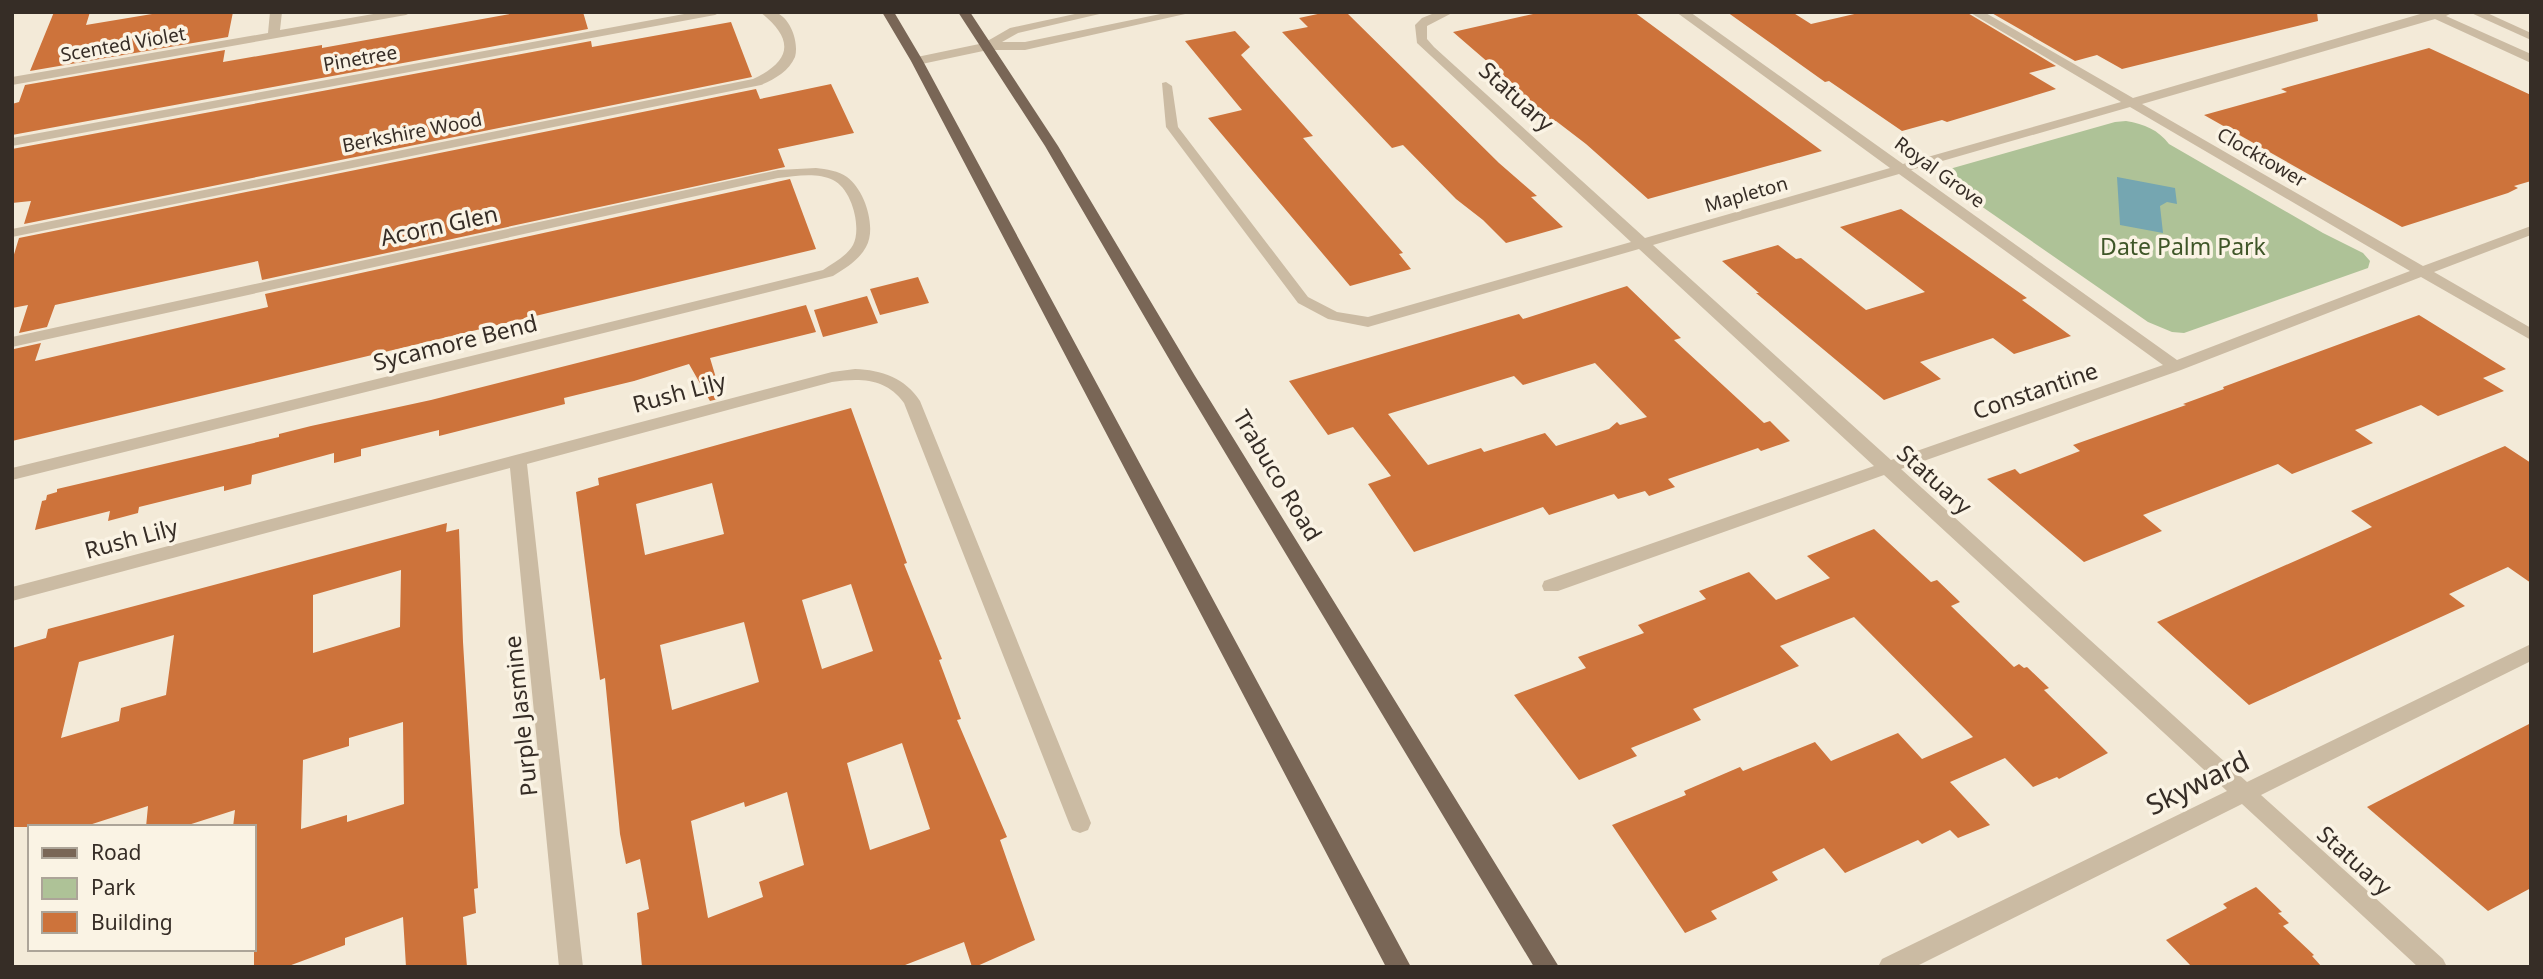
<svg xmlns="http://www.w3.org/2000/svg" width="2543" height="979" font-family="'Noto Sans',sans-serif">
	<rect width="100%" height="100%" fill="#f3ead8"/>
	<path fill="#aec297" d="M 2126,121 C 2145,124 2158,130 2169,144 L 2323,233 L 2363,253 L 2370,261 L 2368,268 L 2184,333 L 2172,332 L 2148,322 L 1945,181 L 1946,170 L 1953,168 L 2115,122 Z"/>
	<polygon fill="#75a6b1" points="2117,177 2175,188 2177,204 2167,202 2160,206 2163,233 2120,225"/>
	<g fill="#cd733b" fill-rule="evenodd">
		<polygon points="54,12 90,12 86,25 164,12 233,12 228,37 30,71"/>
		<polygon points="521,12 583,12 588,29 12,135 12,104 19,102 25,85 225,50 223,62 322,45 322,48"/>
		<polygon points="1327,12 1346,12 1499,163 1537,196 1531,197 1563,227 1506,243 1483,220 1456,199 1403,145 1392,148 1282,32 1308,27 1299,18"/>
		<polygon points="1542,12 1634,12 1822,151 1648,199 1586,144 1556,121 1553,122 1515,90 1519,89 1453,32"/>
		<polygon points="1727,12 1792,12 1811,24 1863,12 1966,12 2056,66 2029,73 2056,89 1947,122 1942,120 1902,131 1829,81 1825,82"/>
		<polygon points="1990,12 2317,12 2318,21 2122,69 2097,55 2075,61"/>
		<polygon points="731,22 752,77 24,224 31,201 12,203 12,149 591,41 592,47"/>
		<polygon points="1235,31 1250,47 1241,55 1313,136 1303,138 1403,253 1399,254 1411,269 1350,286 1208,118 1242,110 1185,41"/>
		<polygon points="2429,48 2531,95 2531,181 2514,186 2518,188 2508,193 2402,227 2204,115 2287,92 2281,89"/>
		<polygon points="831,84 854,133 778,149 785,167 262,280 258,261 55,305 47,327 19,333 28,305 12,308 12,261 19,238 756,89 760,99"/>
		<polygon points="790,179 816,249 12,441 14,349 41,343 35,361 268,307 265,294"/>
		<polygon points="1901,209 2027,298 2022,300 2071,336 2014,354 1993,338 1920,362 1941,379 1884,400 1756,293 1759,293 1722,261 1778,245 1796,259 1801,258 1866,310 1925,292 1840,227"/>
		<polygon points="918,277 929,303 880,315 870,289"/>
		<path d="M 1627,286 L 1681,338 L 1674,340 L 1764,423 L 1770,421 L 1790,441 L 1761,451 L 1758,448 L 1668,479 L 1675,487 L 1649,496 L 1645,491 L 1618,499 L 1614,494 L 1549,515 L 1543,507 L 1414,552 L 1368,484 L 1391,476 L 1353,427 L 1328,435 L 1289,381 L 1519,314 L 1523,319 ZM 1595,363 L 1647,417 L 1620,425 L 1617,422 L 1609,429 L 1556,446 L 1545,433 L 1484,452 L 1481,448 L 1428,465 L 1388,414 L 1514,376 L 1523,385 Z"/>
		<polygon points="867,296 878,323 823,337 814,310"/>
		<polygon points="806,305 816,332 710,358 722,398 710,401 689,364 634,381 564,398 565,404 439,436 439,430 361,449 361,456 334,463 334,453 252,475 251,484 224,491 224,486 139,507 138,513 108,521 110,511 35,530 42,501 46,500 47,495 57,492 57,489 279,437 279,434 311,426 431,400"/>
		<polygon points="2419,315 2506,369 2483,378 2504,391 2438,416 2421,405 2355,430 2373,443 2292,474 2278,464 2143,515 2162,531 2084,562 1987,479 2015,469 2020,474 2080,451 2073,445 2186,405 2183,404 2224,389 2223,387"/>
		<path d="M 851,408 L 907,563 L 904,564 L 942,659 L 939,660 L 961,719 L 957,720 L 1007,837 L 1000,840 L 1035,940 L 975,967 L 972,967 L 964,942 L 900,967 L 642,967 L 637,913 L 649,909 L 640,859 L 626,864 L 620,834 L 605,678 L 600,680 L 576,492 L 599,485 L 598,478 ZM 712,483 L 724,534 L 645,555 L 636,504 ZM 851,584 L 873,651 L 822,669 L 802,600 ZM 744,622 L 759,682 L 672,710 L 660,645 ZM 902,743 L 930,829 L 870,850 L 847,763 ZM 787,792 L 804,865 L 759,882 L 763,897 L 708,918 L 691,821 L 744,802 L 745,807 Z"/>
		<polygon points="2505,446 2531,463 2531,583 2508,567 2449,594 2465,606 2249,705 2157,622 2372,527 2351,511"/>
		<path d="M 447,523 L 446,532 L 459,529 L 463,642 L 478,888 L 474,889 L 476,913 L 463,917 L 467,967 L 406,967 L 403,917 L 345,938 L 345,945 L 286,967 L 254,967 L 254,827 L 233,827 L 235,810 L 182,827 L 146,827 L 148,806 L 83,827 L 12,827 L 12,648 L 46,638 L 48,629 ZM 401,570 L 400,627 L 313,653 L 313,595 ZM 174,635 L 166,695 L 121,708 L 119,721 L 61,738 L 79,662 ZM 403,722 L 404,804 L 347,822 L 347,815 L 301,829 L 303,760 L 349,746 L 349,738 Z"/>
		<polygon points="1874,529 1931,582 1937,580 1960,602 1951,606 2014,667 2019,664 2024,668 2027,667 2049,688 2044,690 2108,753 2059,779 2057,777 2033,787 2005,758 1950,782 1990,825 1958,838 1950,830 1922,844 1918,840 1845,873 1824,848 1772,872 1778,880 1711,911 1717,919 1685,933 1612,825 1686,795 1684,791 1740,767 1743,771 1815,742 1831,761 1898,733 1922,759 1973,737 1854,617 1780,646 1799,666 1693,709 1701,720 1631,748 1637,756 1579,780 1514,695 1586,668 1578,657 1644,633 1638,625 1706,599 1699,591 1749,572 1776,600 1830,578 1807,556"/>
		<polygon points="2531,723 2531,888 2488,911 2367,807"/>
		<polygon points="2256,887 2282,912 2278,913 2289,923 2283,926 2314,955 2312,956 2322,967 2192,967 2166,940 2227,908 2223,904"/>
	</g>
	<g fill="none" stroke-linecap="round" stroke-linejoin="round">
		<g fill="#cbbba3" fill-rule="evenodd">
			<polygon points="270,12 282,12 280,30 385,12 412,12 406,15 12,85 12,77 268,33"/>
			<polygon points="695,12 721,12 715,15 12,146 12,138"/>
			<path d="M 760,12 C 765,12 773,11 777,13 C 791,19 799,43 795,57 C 789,71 775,79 761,85 L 12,237 L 12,229 L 753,79 C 794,60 793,38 760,12 Z"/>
			<polygon points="1084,12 1108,12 1018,33 1002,42 1025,42 1170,12 1194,12 1025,50 988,50 917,65 911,61 917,57 984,43 1010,28"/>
			<path d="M 1437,12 L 1454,12 L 1427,26 L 1427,39 L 1434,47 L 1645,238 L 1890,168 L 1676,12 L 1690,12 L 1903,164 L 2121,102 L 1969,12 L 1984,12 L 2133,98 L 2427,12 L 2454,12 L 2446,16 L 2531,54 L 2531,63 L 2435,19 L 2142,104 L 2423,266 L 2531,226 L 2531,235 L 2434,272 L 2531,328 L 2531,340 L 2421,277 L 2181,370 L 1901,469 L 2247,782 L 2531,644 L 2531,661 L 2261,795 L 2443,959 L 2447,967 L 2418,967 L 2242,804 L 1915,967 L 1878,967 L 1882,959 L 2227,791 L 1884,475 L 1558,591 L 1544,591 L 1542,586 L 1544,581 L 1874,466 L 1639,249 L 1368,327 L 1328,319 L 1298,303 L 1166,127 L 1162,83 L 1166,82 L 1172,86 L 1178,127 L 1308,297 L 1337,312 L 1368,317 L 1631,242 L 1417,43 L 1415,25 L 1422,18 ZM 2130,107 L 2410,271 L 2177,360 L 1911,170 ZM 1899,174 L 2163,365 L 1891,460 L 1653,245 Z"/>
			<polygon points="2469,12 2485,12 2531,33 2531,40"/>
			<path d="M 816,168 C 826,169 839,171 847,177 C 865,190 877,228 866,247 C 859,260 846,268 833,276 L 12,480 L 12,468 L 823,270 C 833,263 847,256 853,245 C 862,228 852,189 833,180 C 817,172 795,176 778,178 L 12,347 L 12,337 L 778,170 Z"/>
			<path d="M 855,369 C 882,370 905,378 920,401 L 1091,823 L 1088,830 L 1080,833 L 1072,830 L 1069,823 L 904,403 C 886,378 860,378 832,382 L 527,464 L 583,967 L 559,967 L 510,468 L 12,601 L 12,587 L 832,372 Z"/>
		</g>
		<g fill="#796656" fill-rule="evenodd">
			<polygon points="882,12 894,12 923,61 1411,967 1386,967 911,61"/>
			<polygon points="958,12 970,12 1058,146 1195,376 1559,967 1534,967 1179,376 1045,146"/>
		</g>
	</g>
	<g text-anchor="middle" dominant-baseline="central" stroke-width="7" stroke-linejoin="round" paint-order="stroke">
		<g font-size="19" fill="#362d26" stroke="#faf3e4">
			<text transform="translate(123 44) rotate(-10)">Scented Violet</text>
			<text transform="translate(360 58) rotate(-10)">Pinetree</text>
			<text transform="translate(412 132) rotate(-11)">Berkshire Wood</text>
			<text transform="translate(2262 157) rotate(30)">Clocktower</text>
			<text transform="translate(1940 172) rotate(36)">Royal Grove</text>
			<text transform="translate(1746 194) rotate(-16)">Mapleton</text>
		</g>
		<g font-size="23" fill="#362d26" stroke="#faf3e4">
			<text transform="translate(1517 96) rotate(42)">Statuary</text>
			<text transform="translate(439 225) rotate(-12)">Acorn Glen</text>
			<text transform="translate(455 342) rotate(-14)">Sycamore Bend</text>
			<text transform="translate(2035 390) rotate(-19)">Constantine</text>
			<text transform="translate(679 392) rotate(-15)">Rush Lily</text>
			<text transform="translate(1278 475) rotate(59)">Trabuco Road</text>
			<text transform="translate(1935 479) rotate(42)">Statuary</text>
			<text transform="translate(131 538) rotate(-15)">Rush Lily</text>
			<text transform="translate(520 716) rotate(-96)">Purple Jasmine</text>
			<text transform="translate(2355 860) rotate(42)">Statuary</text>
		</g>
		<g font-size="23" fill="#3f5628" stroke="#faf3e4">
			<text x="2183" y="246">Date Palm Park</text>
		</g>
		<g font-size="28" fill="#362d26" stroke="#faf3e4">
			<text transform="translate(2197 782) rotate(-26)">Skyward</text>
		</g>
	</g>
	<rect width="2543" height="979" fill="none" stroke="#362d26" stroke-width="28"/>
	<rect x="28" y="825" width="228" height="126" fill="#faf3e4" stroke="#aca498" stroke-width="2"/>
	<rect x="42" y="848" width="35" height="10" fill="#796656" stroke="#aca498" stroke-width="2"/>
	<text x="91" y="860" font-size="21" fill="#362d26">Road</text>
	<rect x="42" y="878" width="35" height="21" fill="#aec297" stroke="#aca498" stroke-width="2"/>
	<text x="91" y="895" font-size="21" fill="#362d26">Park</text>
	<rect x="42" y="912" width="35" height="21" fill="#cd733b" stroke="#aca498" stroke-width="2"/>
	<text x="91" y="930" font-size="21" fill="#362d26">Building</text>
</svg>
